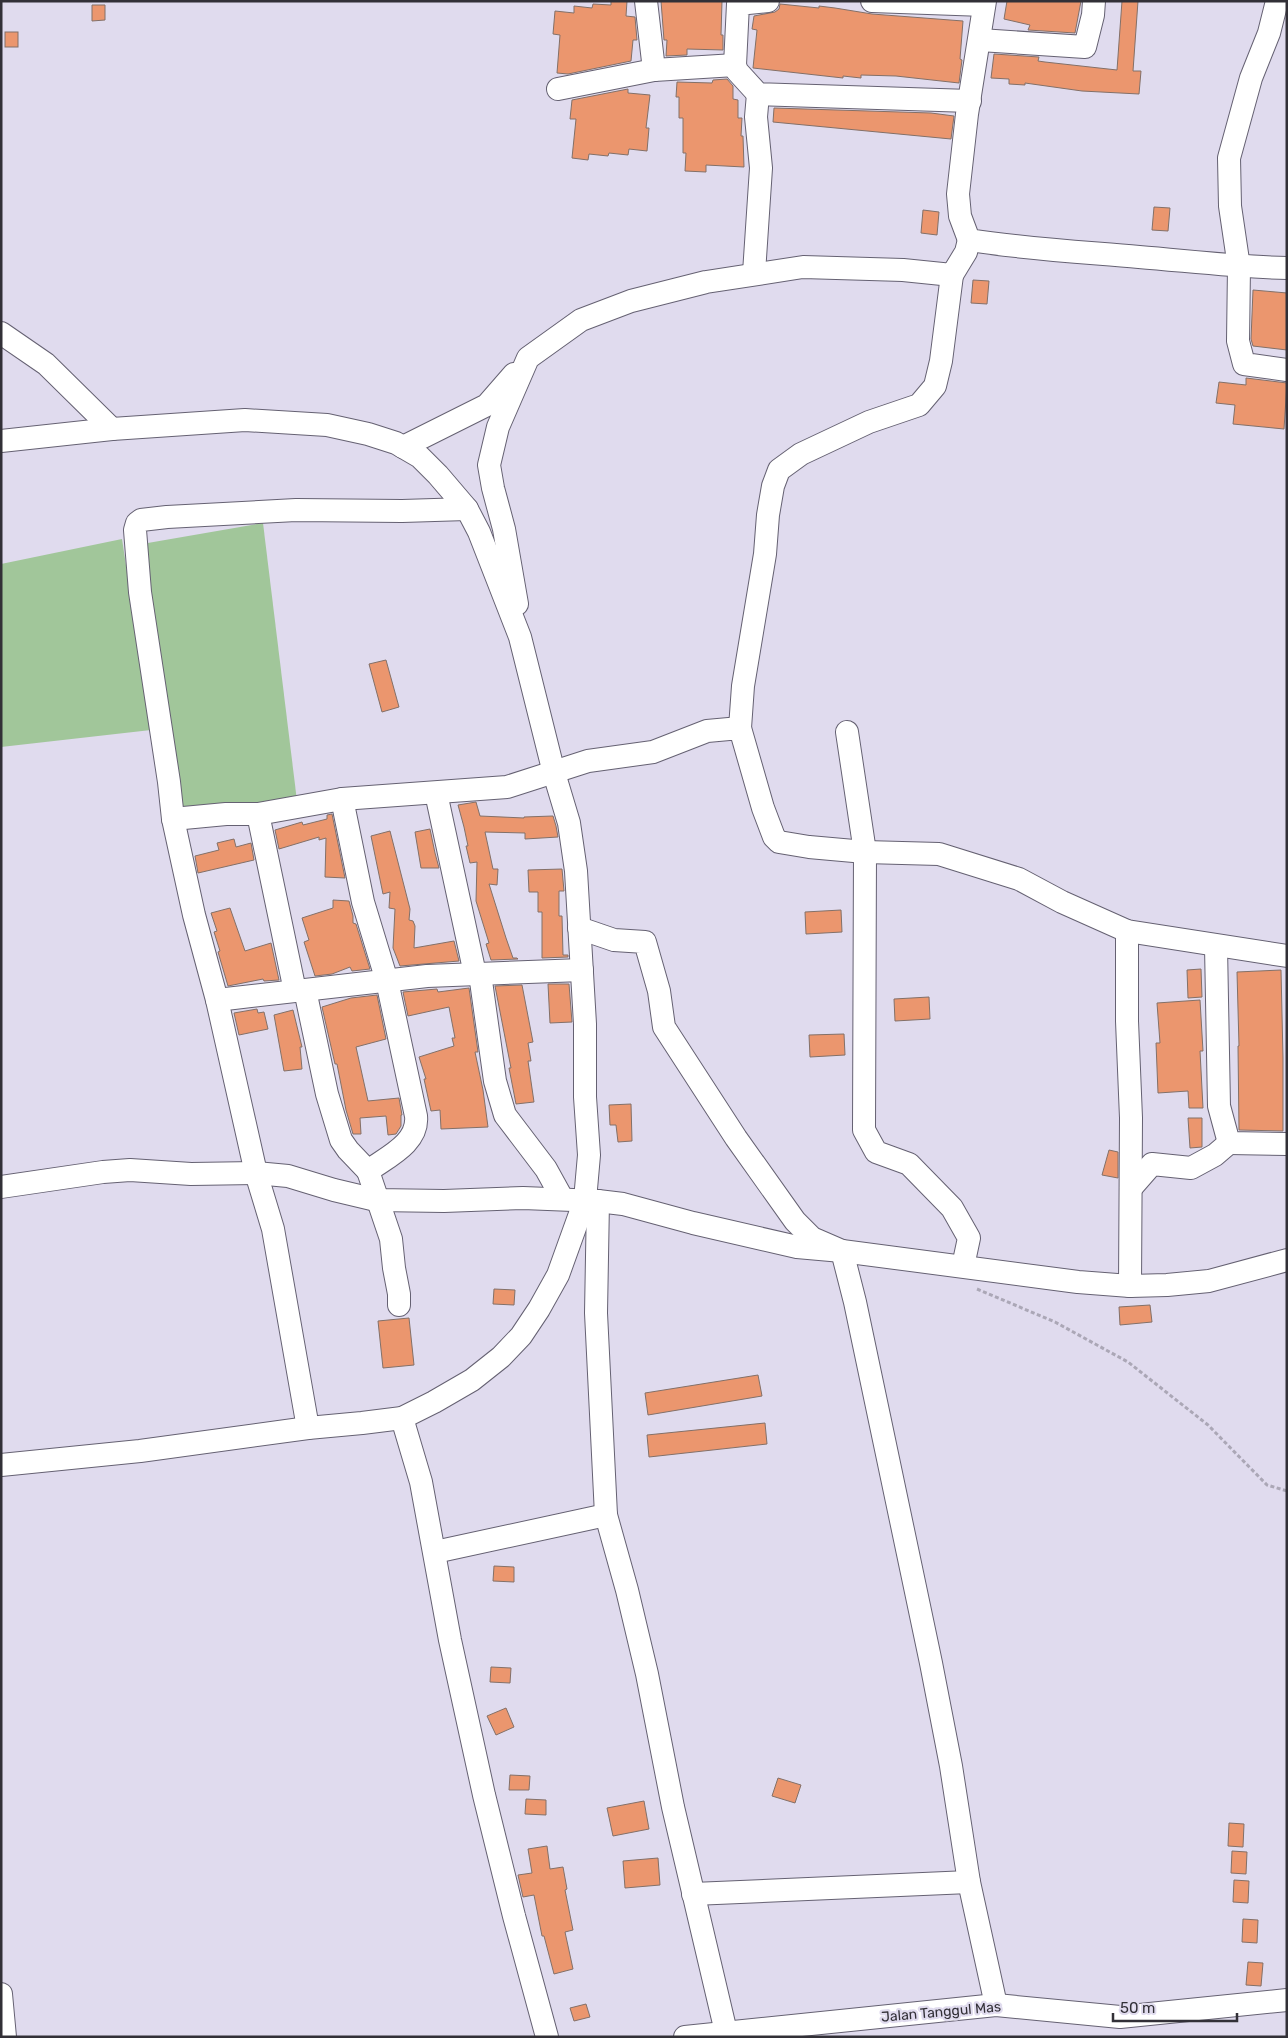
<svg xmlns="http://www.w3.org/2000/svg" width="1288" height="2038" font-family="Rubik,sans-serif">
	<rect width="100%" height="100%" fill="#e0dbee"/>
	<g fill="#a1c69a">
		<polygon points="263,523 297,801 180,812 142,544"/>
		<polygon points="122,539 151,730 1,747 1,564"/>
	</g>
	<g fill="#eb966e" stroke="#837068">
		<polygon points="611,1 627,1 626,16 635,17 637,40 633,40 631,61 568,74 557,73 560,35 553,34 555,11 574,13 574,6 592,8 593,4 611,5"/>
		<polygon points="661,1 722,1 721,35 723,35 723,50 687,49 687,55 666,56 667,40 664,40"/>
		<polygon points="1007,1 1081,1 1075,33 1028,30 1030,25 1004,19"/>
		<polygon points="1122,1 1138,1 1133,71 1141,71 1139,94 1082,91 1025,83 1025,85 1009,84 1009,79 991,78 994,54 1039,57 1038,61 1045,62 1117,70"/>
		<polygon points="780,4 819,8 819,6 835,8 872,14 963,21 960,59 962,60 959,83 896,76 861,75 861,78 843,76 843,78 753,68 757,30 752,29 754,16 775,12 779,9"/>
		<polygon points="92,5 105,5 105,20 92,21"/>
		<rect x="5" y="32" width="13" height="15"/>
		<polygon points="727,79 733,86 733,99 738,100 738,118 742,118 741,136 743,136 744,167 706,165 706,172 685,171 686,153 683,153 683,118 679,118 679,97 676,97 677,82 712,83 713,80"/>
		<polygon points="628,89 628,93 650,95 646,128 649,128 647,151 629,149 628,155 609,153 608,156 589,154 588,160 572,158 576,119 570,119 572,100"/>
		<polygon points="774,108 931,113 954,116 951,139 773,122"/>
		<polygon points="1154,207 1170,208 1168,231 1152,230"/>
		<polygon points="923,210 939,212 937,235 921,233"/>
		<polygon points="973,280 989,281 987,304 971,303"/>
		<polygon points="1253,290 1287,293 1287,350 1253,346 1251,339"/>
		<polygon points="1246,378 1287,383 1284,429 1233,424 1235,405 1216,403 1219,382 1246,385"/>
		<polygon points="386,660 399,707 382,712 369,664"/>
		<polygon points="476,802 480,816 524,818 524,817 553,816 556,826 558,837 525,839 525,833 485,832 493,869 498,869 497,885 489,884 506,938 513,958 517,958 518,959 491,960 486,944 489,943 476,901 477,862 470,863 466,846 468,846 464,827 458,805"/>
		<polygon points="332,814 345,878 325,877 326,838 319,840 319,837 279,849 275,830 302,822 303,825 327,819 327,815"/>
		<polygon points="430,829 435,853 439,868 421,868 415,832"/>
		<polygon points="390,831 410,909 409,920 413,921 415,926 414,948 454,941 459,961 400,966 393,948 395,909 389,908 390,892 383,894 371,836"/>
		<polygon points="234,839 236,847 251,843 254,860 198,873 195,856 219,850 217,843"/>
		<polygon points="562,869 564,891 559,891 559,916 562,916 563,955 568,955 568,957 542,958 542,912 538,912 538,892 529,892 528,870"/>
		<polygon points="333,900 349,901 353,916 353,923 356,924 370,969 352,971 350,967 332,974 315,976 304,942 309,940 302,918 333,908"/>
		<polygon points="230,908 245,951 271,943 279,980 264,981 263,979 228,986 218,952 220,951 214,932 217,931 211,913"/>
		<polygon points="841,910 842,932 806,934 805,912"/>
		<polygon points="1201,969 1202,997 1188,998 1187,970"/>
		<polygon points="1281,970 1283,1058 1283,1131 1239,1130 1238,1046 1239,1046 1237,972"/>
		<polygon points="548,984 569,984 572,1022 550,1023"/>
		<polygon points="522,985 533,1042 528,1043 531,1061 528,1061 534,1102 516,1104 509,1068 511,1068 495,986"/>
		<polygon points="469,988 478,1052 475,1052 483,1090 488,1127 441,1129 440,1110 431,1111 424,1079 426,1079 419,1057 454,1046 452,1038 455,1038 449,1007 408,1016 403,992 437,989 438,992"/>
		<polygon points="377,995 386,1039 356,1047 368,1101 399,1098 402,1115 401,1115 401,1126 396,1134 388,1135 386,1116 360,1118 361,1134 353,1134 346,1110 337,1064 335,1064 322,1007 351,998"/>
		<polygon points="929,997 930,1019 895,1021 894,999"/>
		<polygon points="1200,1000 1203,1051 1200,1051 1203,1108 1189,1108 1188,1091 1158,1093 1156,1043 1160,1043 1157,1003"/>
		<polygon points="257,1009 258,1013 264,1012 268,1029 239,1035 234,1013"/>
		<polygon points="293,1010 302,1047 300,1047 302,1069 284,1071 274,1015"/>
		<polygon points="844,1034 845,1055 810,1057 809,1035"/>
		<polygon points="631,1104 632,1141 618,1142 616,1125 610,1125 609,1105"/>
		<polygon points="1188,1118 1202,1118 1202,1147 1190,1148"/>
		<polygon points="1109,1150 1118,1152 1118,1178 1102,1175"/>
		<polygon points="494,1289 515,1290 514,1305 493,1304"/>
		<polygon points="1150,1305 1152,1322 1120,1325 1119,1307"/>
		<polygon points="409,1318 414,1365 383,1368 378,1321"/>
		<polygon points="758,1375 762,1396 648,1415 645,1393"/>
		<polygon points="765,1423 767,1444 649,1457 647,1435"/>
		<polygon points="494,1566 514,1567 514,1582 493,1581"/>
		<polygon points="491,1667 511,1668 510,1683 490,1682"/>
		<polygon points="506,1708 514,1727 496,1735 487,1716"/>
		<polygon points="510,1775 530,1776 529,1790 509,1790"/>
		<polygon points="778,1778 801,1785 795,1803 772,1796"/>
		<polygon points="526,1799 546,1800 546,1815 525,1814"/>
		<polygon points="644,1801 649,1829 613,1836 607,1808"/>
		<polygon points="1229,1823 1244,1824 1243,1847 1228,1846"/>
		<polygon points="547,1846 550,1869 563,1867 567,1889 565,1890 573,1930 565,1932 573,1969 554,1974 544,1936 542,1936 534,1895 523,1897 518,1875 532,1873 528,1849"/>
		<polygon points="1232,1851 1247,1852 1246,1874 1231,1873"/>
		<polygon points="658,1858 660,1885 625,1888 623,1861"/>
		<polygon points="1234,1880 1249,1881 1248,1903 1233,1902"/>
		<polygon points="1243,1919 1258,1920 1257,1943 1242,1942"/>
		<polygon points="1248,1962 1263,1963 1261,1986 1246,1985"/>
		<polygon points="586,2004 590,2017 574,2021 570,2008"/>
	</g>
	<g fill="none" stroke-linecap="round" stroke-linejoin="round">
		<defs>
			<g id="minor">
				<polyline points="646,1 654,70"/>
				<polyline points="768,1 738,4 735,65 737,71 758,94 970,101"/>
				<polyline points="872,1 984,5"/>
				<path d="M 985,1 L 967,114 L 958,194 L 960,216 L 969,240 C 1026,249 1082,252 1139,257 C 1189,261 1237,267 1287,268"/>
				<polyline points="1277,1 1269,33 1251,78 1229,158 1230,206 1239,267 1238,341 1244,364 1287,370"/>
				<polyline points="980,40 1085,47 1093,15 1094,1"/>
				<polyline points="558,89 654,70 735,65"/>
				<polyline points="754,273 761,168 756,117 758,94"/>
				<polyline points="1,333 46,364 112,429"/>
				<polyline points="1,441 112,429 245,420 327,425 368,434 396,443 420,457 438,475 467,509 479,532 520,637 554,773 569,823 576,871 585,1024 585,1097 589,1155 585,1200 558,1275 539,1309 521,1336 501,1357 472,1380 434,1402 402,1418 362,1423 308,1428 140,1451 1,1465"/>
				<polyline points="403,447 487,405 514,374"/>
				<polyline points="517,604 504,529 493,488 489,465 498,427 528,358 581,320 631,301 706,282 803,267 903,270 952,275 966,252 969,240"/>
				<polyline points="740,728 743,686 765,554 768,515 773,486 779,470 801,454 869,422 919,405 935,386 941,361 952,275"/>
				<polyline points="847,732 865,852 864,1130 876,1152 909,1164 952,1208 969,1238 963,1266"/>
				<polyline points="436,793 475,974"/>
				<path d="M 342,799 L 363,902 L 387,981 L 416,1116 C 419,1143 387,1157 368,1171 L 391,1239 L 394,1268 L 399,1294 L 399,1305"/>
				<polyline points="258,814 295,991"/>
				<polyline points="173,819 226,814 258,814 342,799 507,787 588,761 653,752 707,731 740,728 763,808 774,837 779,842 809,847 865,852 939,854 1019,879 1062,902 1127,931 1287,956"/>
				<polyline points="579,928 614,940 645,942 659,991 664,1027 736,1138 795,1221 812,1238 842,1251 855,1302 931,1663 951,1766 969,1882 996,2005"/>
				<polyline points="1127,931 1127,1021 1131,1118 1130,1286"/>
				<polyline points="1216,946 1219,1106 1229,1143 1287,1144"/>
				<polyline points="480,974 495,1081 505,1115 546,1169 562,1198"/>
				<polyline points="305,990 327,1094 341,1140 348,1150 368,1171"/>
				<polyline points="217,1000 427,976 582,970"/>
				<polyline points="1,1187 103,1172 130,1170 191,1174 256,1173 288,1176 334,1190 376,1200 444,1201 523,1198 598,1201 623,1204 693,1223 797,1247 842,1251 1078,1282 1130,1286 1167,1285 1209,1281 1287,1260"/>
				<polyline points="1131,1188 1152,1164 1191,1168 1215,1155 1229,1143"/>
				<polyline points="598,1201 596,1313 606,1515 627,1590 647,1674 673,1807 726,2032"/>
				<polyline points="402,1418 421,1482 450,1640 484,1795 514,1916 547,2037"/>
				<polyline points="308,1428 273,1229 256,1173 217,1000 194,915 173,819 169,782 140,592 135,530 137,523 141,520 167,517 296,510 402,511 467,509"/>
				<polyline points="435,1552 606,1515"/>
				<polyline points="693,1894 969,1882"/>
				<polyline points="1,1994 5,2037"/>
				<polyline points="685,2037 996,2005 1120,2017 1287,2000"/>
			</g>
		</defs>
		<use href="#minor" stroke="#656172" stroke-width="24"/>
		<polyline stroke="#aba7b6" stroke-width="3" stroke-dasharray="4 2.5" stroke-linecap="butt" points="977,1289 1055,1322 1128,1362 1208,1425 1267,1485 1287,1491"/>
		<use href="#minor" stroke="#fff" stroke-width="22"/>
	</g>
	<g text-anchor="middle" dominant-baseline="central" stroke-width="4.5" stroke-linejoin="round" paint-order="stroke">
		<g font-size="14" fill="#323037" stroke="#e0dbee">
			<text transform="translate(941 2012) rotate(-5)">Jalan Tanggul Mas</text>
		</g>
	</g>
	<rect width="1288" height="2038" fill="none" stroke="#323037" stroke-width="5"/>
	<path d="M1113 2013v8h124v-8" fill="none" stroke="#323037" stroke-width="2.5"/>
	<text x="1120" y="2013" font-size="15" fill="#323037" stroke="#e0dbee" stroke-width="4" paint-order="stroke">50 m</text>
</svg>
